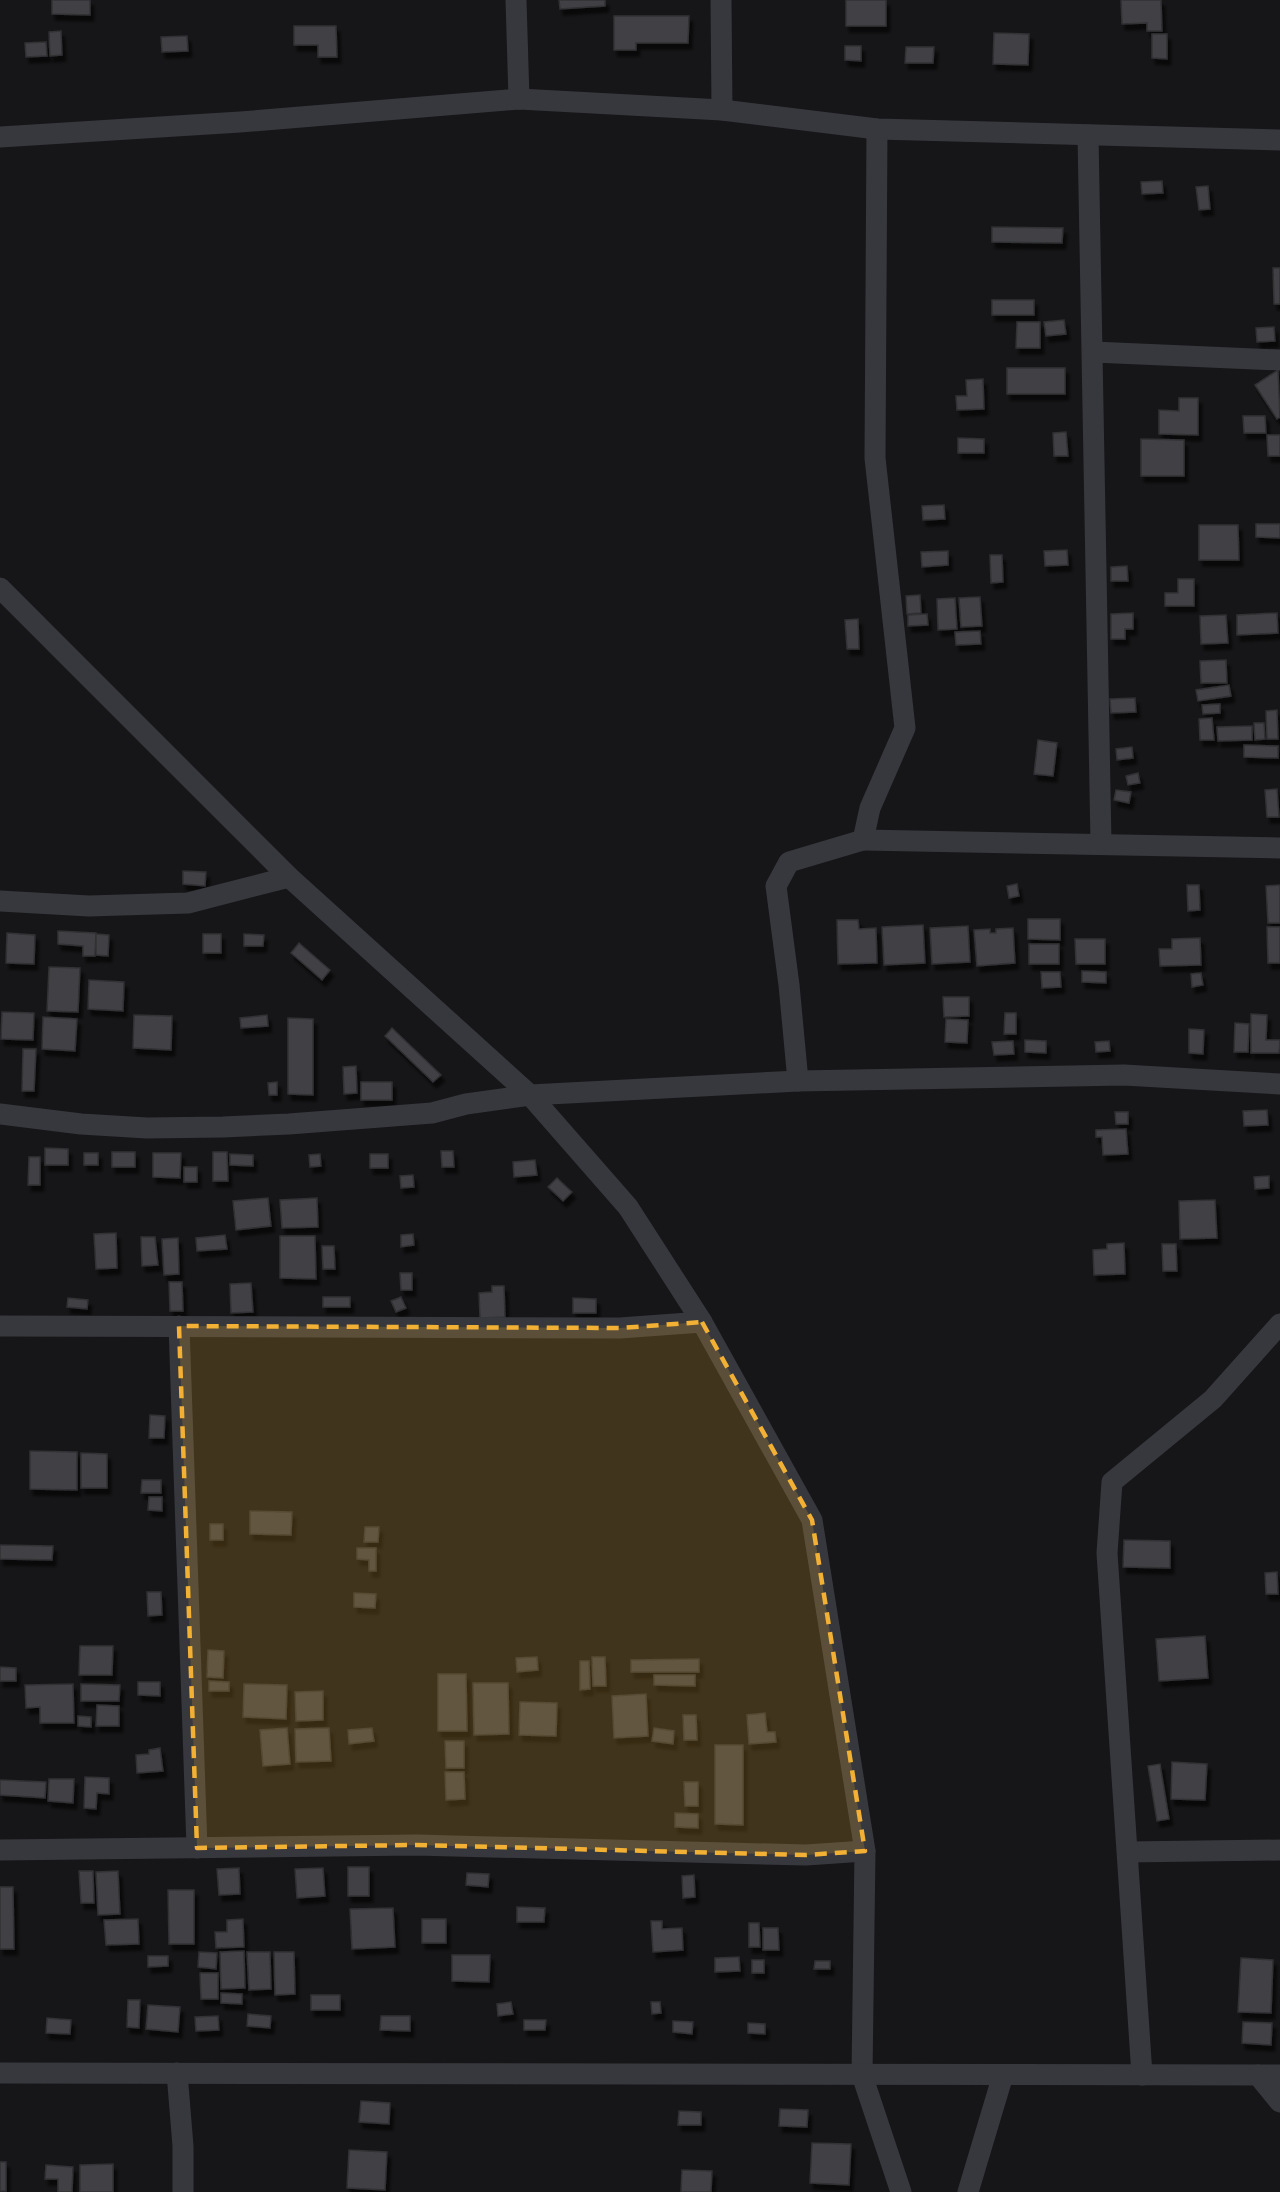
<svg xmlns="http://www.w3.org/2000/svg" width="1280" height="2192" font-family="'Alegreya Sans',sans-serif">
	<defs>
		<filter id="shadow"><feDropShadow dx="3.5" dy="6" stdDeviation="1.5" flood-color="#0009"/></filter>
	</defs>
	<rect width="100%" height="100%" fill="#161618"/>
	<g fill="#404145" stroke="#303034" stroke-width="1.5" filter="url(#shadow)">
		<polygon points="52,0 90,0 90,15 52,14"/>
		<polygon points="559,0 605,0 605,6 560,9"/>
		<rect x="846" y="0" width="40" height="26"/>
		<polygon points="1121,0 1161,0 1162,31 1147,31 1147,23 1122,24"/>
		<polygon points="614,16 689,16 688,43 636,43 636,50 614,50"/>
		<polygon points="294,26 336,26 337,57 318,57 318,45 294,45"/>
		<polygon points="61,31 62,55 50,56 49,32"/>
		<polygon points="994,33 1029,34 1028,65 993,64"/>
		<polygon points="1152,34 1167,34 1167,59 1152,58"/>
		<polygon points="187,36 188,51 162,52 161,37"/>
		<polygon points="46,42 47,56 26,57 25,43"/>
		<polygon points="845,46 861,46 861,61 845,60"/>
		<polygon points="906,47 934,47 933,63 905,63"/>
		<polygon points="1162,181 1163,193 1142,194 1141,182"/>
		<polygon points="1208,186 1210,209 1199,210 1196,187"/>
		<polygon points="992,227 1063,228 1062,243 992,242"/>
		<polygon points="1273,268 1280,268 1280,304 1274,304"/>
		<rect x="992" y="300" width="42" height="15"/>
		<polygon points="1064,320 1066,334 1046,336 1044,322"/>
		<polygon points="1017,322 1040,322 1040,348 1016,348"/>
		<polygon points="1274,327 1275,341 1257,342 1256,328"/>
		<rect x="1007" y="368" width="58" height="26"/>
		<polygon points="1278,370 1280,417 1277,419 1255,385"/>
		<polygon points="983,379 984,409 957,410 956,396 967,396 966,380"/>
		<polygon points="1179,398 1198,398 1198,435 1159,434 1159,410 1179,411"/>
		<polygon points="1243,416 1265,416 1266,433 1244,433"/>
		<polygon points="1066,432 1068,456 1054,456 1053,433"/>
		<polygon points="1267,435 1280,435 1280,456 1268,456"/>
		<polygon points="958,438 984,439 984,453 958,453"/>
		<polygon points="1141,439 1184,440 1184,476 1141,476"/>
		<polygon points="944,505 945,519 923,520 922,506"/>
		<polygon points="1256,524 1280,524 1280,538 1256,537"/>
		<polygon points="1199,525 1238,525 1239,560 1199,560"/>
		<polygon points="1067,550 1068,565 1045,566 1044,551"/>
		<polygon points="948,551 948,565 922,567 921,552"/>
		<polygon points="990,555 1002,555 1003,582 991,583"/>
		<polygon points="1127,566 1128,581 1111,581 1111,567"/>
		<polygon points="1178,579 1194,579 1194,606 1165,606 1165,593 1178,593"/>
		<polygon points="920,595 921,613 907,614 906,596"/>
		<polygon points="980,597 982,626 961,627 959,598"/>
		<polygon points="955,598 957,629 938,630 937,599"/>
		<polygon points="1133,613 1133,629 1125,629 1125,639 1111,639 1111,614"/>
		<polygon points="1277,613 1278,633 1237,635 1237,615"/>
		<polygon points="927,614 928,625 908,626 908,615"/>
		<polygon points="1226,615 1228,643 1201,644 1200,616"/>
		<polygon points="858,619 859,649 847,649 845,620"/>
		<polygon points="980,631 981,644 956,645 955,632"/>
		<polygon points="1226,660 1227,683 1201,683 1200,661"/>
		<polygon points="1229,685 1231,696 1198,701 1196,690"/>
		<polygon points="1135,698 1136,712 1111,713 1110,699"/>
		<polygon points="1220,704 1220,713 1203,714 1202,705"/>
		<polygon points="1277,710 1278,739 1267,739 1266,711"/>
		<polygon points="1212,718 1214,740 1200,740 1199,719"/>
		<polygon points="1254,723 1264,723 1265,739 1255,740"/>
		<polygon points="1252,726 1252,740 1218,741 1217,727"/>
		<polygon points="1038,740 1057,743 1053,776 1034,774"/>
		<polygon points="1244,745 1278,746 1278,758 1244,757"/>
		<polygon points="1132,747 1133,758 1117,760 1116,749"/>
		<polygon points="1138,773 1140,783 1128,785 1126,776"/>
		<polygon points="1277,789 1279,817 1267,817 1265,790"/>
		<polygon points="1116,790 1131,792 1129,803 1114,800"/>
		<polygon points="183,871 206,872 205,886 183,884"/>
		<polygon points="1017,884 1019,896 1009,898 1007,886"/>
		<polygon points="1187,885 1199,885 1200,910 1188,911"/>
		<polygon points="1280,885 1280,923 1268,923 1266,886"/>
		<polygon points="1028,919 1060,919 1060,940 1028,939"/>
		<polygon points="837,920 858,920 859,929 876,928 877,963 838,964"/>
		<polygon points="923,925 925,963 884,965 882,927"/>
		<polygon points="968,926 970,962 932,964 930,928"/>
		<polygon points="1267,927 1280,927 1280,963 1268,963"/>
		<polygon points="1013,928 1015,963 977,966 974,930 990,929 990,933 996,933 996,929"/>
		<polygon points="58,931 96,933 95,956 83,956 83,946 58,944"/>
		<polygon points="7,933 35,935 34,964 6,963"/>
		<polygon points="96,934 109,935 108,956 96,955"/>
		<rect x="203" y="934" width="18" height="19"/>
		<polygon points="244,934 264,935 263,946 244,946"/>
		<polygon points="1200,938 1201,965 1160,966 1159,949 1172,949 1172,939"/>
		<polygon points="1075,939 1105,939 1105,964 1076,964"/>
		<polygon points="299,943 330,970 322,980 291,953"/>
		<rect x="1029" y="944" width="30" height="20"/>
		<polygon points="49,967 80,968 78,1012 47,1011"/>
		<polygon points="1082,971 1106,972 1106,983 1082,982"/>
		<polygon points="1041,972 1060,972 1061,987 1042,988"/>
		<polygon points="1201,973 1203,985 1192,987 1191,974"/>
		<polygon points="89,980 124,982 123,1011 88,1009"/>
		<polygon points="943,997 969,997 969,1016 944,1017"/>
		<polygon points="2,1012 34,1013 33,1040 1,1039"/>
		<polygon points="1005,1013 1016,1013 1016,1034 1004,1034"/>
		<polygon points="1251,1014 1267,1015 1266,1040 1280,1040 1279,1053 1251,1053"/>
		<polygon points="134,1015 172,1016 171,1050 133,1048"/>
		<polygon points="267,1015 268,1026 241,1028 240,1018"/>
		<polygon points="43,1017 77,1019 75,1051 42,1049"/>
		<polygon points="288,1018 313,1019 313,1095 288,1094"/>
		<polygon points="946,1019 968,1020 967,1043 945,1042"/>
		<polygon points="1235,1023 1249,1024 1248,1052 1234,1052"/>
		<polygon points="392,1028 441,1075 433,1082 385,1036"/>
		<polygon points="1189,1029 1204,1030 1203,1054 1189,1053"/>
		<polygon points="1025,1040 1046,1041 1046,1053 1025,1052"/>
		<polygon points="1013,1041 1014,1054 994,1055 992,1042"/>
		<polygon points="1109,1041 1110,1051 1096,1052 1095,1042"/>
		<polygon points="23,1049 36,1049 34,1091 22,1091"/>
		<polygon points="356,1066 357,1093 344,1094 343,1067"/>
		<polygon points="277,1082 277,1095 269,1095 268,1083"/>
		<rect x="361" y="1082" width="31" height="18"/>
		<polygon points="1267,1110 1268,1125 1244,1126 1243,1111"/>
		<polygon points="1115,1112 1128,1112 1128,1124 1116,1124"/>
		<polygon points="1126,1129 1128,1154 1103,1155 1102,1137 1096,1137 1096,1130"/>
		<polygon points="45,1148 68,1149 68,1165 45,1165"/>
		<polygon points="441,1151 453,1151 454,1167 442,1167"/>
		<rect x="112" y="1152" width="23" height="15"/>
		<polygon points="213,1152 227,1152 228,1181 213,1181"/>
		<rect x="84" y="1153" width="14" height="12"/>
		<polygon points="153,1153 181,1153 180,1178 153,1177"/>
		<polygon points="230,1154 253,1155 253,1166 230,1165"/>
		<polygon points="320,1154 321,1166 310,1167 309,1155"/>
		<rect x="370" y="1154" width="18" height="14"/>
		<polygon points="29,1157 40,1157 40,1185 28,1185"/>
		<polygon points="535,1160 537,1175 514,1177 513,1162"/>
		<rect x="184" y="1167" width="13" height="15"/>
		<polygon points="413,1175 414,1187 401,1188 400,1176"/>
		<polygon points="1269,1176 1269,1188 1255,1189 1254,1177"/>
		<polygon points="557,1178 572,1192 563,1201 548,1187"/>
		<polygon points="268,1198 271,1226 236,1230 233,1201"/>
		<polygon points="317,1198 318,1227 282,1228 280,1200"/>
		<polygon points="1215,1200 1217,1238 1180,1239 1179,1201"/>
		<polygon points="116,1233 117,1268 96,1269 94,1234"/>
		<polygon points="413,1234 414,1245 401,1247 401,1235"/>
		<polygon points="225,1235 227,1249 197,1251 196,1238"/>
		<polygon points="280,1236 315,1236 316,1279 280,1278"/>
		<polygon points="141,1237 155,1237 158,1265 142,1266"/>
		<polygon points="178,1238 179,1274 164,1275 162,1239"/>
		<polygon points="1124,1243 1125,1274 1094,1275 1093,1250 1107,1249 1107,1244"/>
		<polygon points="1162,1244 1176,1244 1177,1271 1163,1271"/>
		<polygon points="322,1246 334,1246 335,1269 323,1269"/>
		<polygon points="400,1273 412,1273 412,1290 401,1290"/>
		<polygon points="169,1282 182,1282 183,1311 170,1311"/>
		<polygon points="251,1283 253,1312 231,1313 230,1284"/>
		<polygon points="492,1286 504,1286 505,1317 480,1318 479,1293 492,1292"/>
		<rect x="323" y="1297" width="27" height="10"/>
		<polygon points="401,1297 406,1308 396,1312 391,1301"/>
		<polygon points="68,1298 88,1300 87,1309 67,1307"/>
		<polygon points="573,1298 596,1299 596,1313 573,1313"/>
		<polygon points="150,1415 165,1416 164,1438 149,1438"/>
		<polygon points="30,1451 77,1452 77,1490 30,1489"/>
		<polygon points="81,1453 107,1454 107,1488 81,1488"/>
		<polygon points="142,1480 161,1480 161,1493 141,1493"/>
		<polygon points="149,1497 162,1497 162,1511 148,1510"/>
		<polygon points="250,1511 292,1512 291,1535 250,1534"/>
		<rect x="210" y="1524" width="13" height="16"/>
		<polygon points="365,1527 379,1527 378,1542 364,1542"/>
		<polygon points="1124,1540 1170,1541 1170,1568 1123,1567"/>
		<polygon points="0,1545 53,1546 52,1560 0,1559"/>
		<polygon points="357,1548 376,1548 376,1571 369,1571 369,1560 357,1559"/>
		<polygon points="1277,1572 1278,1594 1266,1594 1265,1573"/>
		<polygon points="147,1592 161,1592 162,1615 148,1616"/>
		<polygon points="354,1593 376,1594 375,1608 354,1607"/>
		<polygon points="1205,1636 1208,1678 1159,1681 1156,1639"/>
		<polygon points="80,1646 113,1646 112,1675 79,1675"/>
		<polygon points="208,1650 224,1651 223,1678 207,1677"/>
		<polygon points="537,1657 538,1670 517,1672 516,1658"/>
		<polygon points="592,1657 605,1657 606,1686 593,1686"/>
		<polygon points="699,1659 699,1672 631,1672 631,1660"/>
		<polygon points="580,1661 589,1661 590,1689 580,1690"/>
		<polygon points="0,1667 16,1668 16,1681 0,1681"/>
		<polygon points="438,1674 466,1674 467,1731 438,1731"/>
		<polygon points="654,1675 695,1675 695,1686 654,1685"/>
		<polygon points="209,1681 229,1682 229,1691 209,1691"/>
		<polygon points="138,1682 160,1682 160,1696 138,1695"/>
		<polygon points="473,1683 508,1683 509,1734 474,1735"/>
		<polygon points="73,1684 74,1723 40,1723 40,1707 26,1708 25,1685"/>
		<polygon points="81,1684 120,1685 119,1701 81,1701"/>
		<polygon points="244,1684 287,1685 286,1719 243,1717"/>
		<polygon points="323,1691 323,1720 296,1721 295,1692"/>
		<polygon points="646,1694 648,1736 614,1738 612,1696"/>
		<polygon points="520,1702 557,1703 556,1736 519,1735"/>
		<polygon points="97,1705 119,1706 119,1726 96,1726"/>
		<polygon points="765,1713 767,1732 775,1732 776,1742 749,1744 747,1715"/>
		<polygon points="683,1715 696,1715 697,1740 684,1740"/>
		<polygon points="78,1716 91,1717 91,1727 78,1726"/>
		<polygon points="287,1728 290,1764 263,1766 260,1730"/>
		<polygon points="329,1728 331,1761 296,1762 295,1729"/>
		<polygon points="372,1728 374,1741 349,1744 348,1730"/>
		<polygon points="654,1728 674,1731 673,1744 652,1741"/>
		<polygon points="445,1741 464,1741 464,1768 446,1768"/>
		<polygon points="715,1745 743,1745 743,1825 715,1824"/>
		<polygon points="160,1748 163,1771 137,1773 136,1755 149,1754 149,1750"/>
		<polygon points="1172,1762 1207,1764 1205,1800 1171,1799"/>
		<polygon points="1160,1764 1169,1819 1157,1821 1148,1766"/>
		<polygon points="445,1772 464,1772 465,1799 446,1800"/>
		<polygon points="85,1777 109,1778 109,1794 97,1793 96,1809 84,1808"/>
		<polygon points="49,1779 74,1779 73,1803 48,1801"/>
		<polygon points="0,1780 46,1782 45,1798 0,1795"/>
		<polygon points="684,1782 698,1782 698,1806 685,1806"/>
		<polygon points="675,1813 698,1814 698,1828 675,1827"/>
		<rect x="348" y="1867" width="21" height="29"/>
		<polygon points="239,1868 240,1894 219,1895 217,1869"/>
		<polygon points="323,1868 325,1896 297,1898 295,1869"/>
		<polygon points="79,1871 93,1871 94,1903 81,1903"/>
		<polygon points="118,1871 120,1914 98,1915 96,1872"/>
		<polygon points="467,1873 489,1874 488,1887 466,1885"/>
		<polygon points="694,1875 695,1897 683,1898 682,1876"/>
		<polygon points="0,1887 13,1887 14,1949 0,1949"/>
		<polygon points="168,1890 194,1890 194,1944 169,1944"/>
		<polygon points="517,1907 545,1908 544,1922 517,1922"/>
		<polygon points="393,1908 395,1947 352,1949 350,1909"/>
		<polygon points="138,1919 139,1944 106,1945 104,1920"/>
		<polygon points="243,1919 244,1947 216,1948 215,1932 227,1932 227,1920"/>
		<rect x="422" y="1919" width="24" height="24"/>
		<polygon points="651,1921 662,1921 662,1929 682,1928 683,1950 653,1952"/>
		<polygon points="749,1923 759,1923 760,1947 749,1947"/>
		<polygon points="763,1928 778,1928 779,1950 763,1950"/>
		<polygon points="244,1951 245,1988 221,1989 220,1952"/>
		<polygon points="199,1952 217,1953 216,1969 198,1967"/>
		<polygon points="247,1952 270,1952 271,1989 249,1990"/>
		<polygon points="274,1952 294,1952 295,1994 275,1995"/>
		<polygon points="452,1955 490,1955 489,1982 452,1981"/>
		<polygon points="148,1956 168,1956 168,1966 148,1967"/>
		<polygon points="739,1957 740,1971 715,1972 715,1958"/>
		<polygon points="1241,1958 1273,1960 1271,2013 1238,2012"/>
		<rect x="752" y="1960" width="12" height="13"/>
		<polygon points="815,1961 830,1961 830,1969 814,1969"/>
		<polygon points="200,1973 218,1973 218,1999 201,1999"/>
		<polygon points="221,1993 242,1994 242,2004 221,2003"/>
		<rect x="311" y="1995" width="29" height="15"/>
		<polygon points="128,2000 140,2000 139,2028 127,2027"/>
		<polygon points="511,2002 513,2014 498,2016 497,2004"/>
		<polygon points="651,2002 660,2002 661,2013 652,2014"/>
		<polygon points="148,2005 180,2007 178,2032 146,2029"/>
		<polygon points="248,2014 271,2016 270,2028 247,2026"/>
		<polygon points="218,2016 219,2030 196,2031 195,2017"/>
		<polygon points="381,2016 410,2016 410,2031 380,2030"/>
		<polygon points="47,2018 71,2020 70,2034 46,2033"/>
		<polygon points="524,2020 546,2020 545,2030 524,2030"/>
		<polygon points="673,2021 693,2022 692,2034 673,2032"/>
		<polygon points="1243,2022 1272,2023 1271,2045 1242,2043"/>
		<polygon points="748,2023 765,2024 765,2034 748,2033"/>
		<polygon points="361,2101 390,2103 389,2124 359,2122"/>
		<polygon points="780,2109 808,2110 807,2127 779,2126"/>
		<polygon points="679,2111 701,2112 701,2125 678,2125"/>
		<polygon points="812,2143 851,2144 849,2185 810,2183"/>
		<polygon points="349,2150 387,2152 385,2190 347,2188"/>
		<rect x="0" y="2162" width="6" height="29"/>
		<polygon points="113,2164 113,2192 80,2192 80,2165"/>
		<polygon points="46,2165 73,2167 72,2192 58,2192 58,2179 45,2179"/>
		<polygon points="682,2170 712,2171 711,2192 681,2192"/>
	</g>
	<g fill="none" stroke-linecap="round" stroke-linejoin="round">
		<g stroke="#37383d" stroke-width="21">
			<polyline points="516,0 519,99"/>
			<polyline points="721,0 722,110"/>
			<polyline points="1088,135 1101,844"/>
			<polyline points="0,137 240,122 519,99 722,110 877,129 1280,140"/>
			<polyline points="1093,352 1280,360"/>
			<polyline points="0,588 289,877 530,1095 628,1207 702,1322 812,1520 865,1851 862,2075 901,2192"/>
			<polyline points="863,840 1280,848"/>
			<polyline points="0,901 89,906 188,903 289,877"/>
			<polyline points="798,1081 789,985 776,886 789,862 863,840 870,808 905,728 875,458 877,129"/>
			<polyline points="0,1114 81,1124 147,1128 223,1127 289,1124 432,1113 466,1104 530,1095 798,1081 1124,1075 1280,1084"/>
			<polyline points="0,1326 620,1328 702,1322"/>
			<polyline points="179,1326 197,1848"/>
			<polyline points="0,1850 416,1845 806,1855 865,1851"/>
			<polyline points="1128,1852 1280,1850"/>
			<polyline points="0,2073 1280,2075"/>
			<polyline points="177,2073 183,2146 183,2192"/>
			<polyline points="1142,2075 1107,1553 1112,1482 1213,1399 1280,1324"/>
			<polyline points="1258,2075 1280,2102"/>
			<polyline points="968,2192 1003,2075"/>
		</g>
	</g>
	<path fill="#f2b134" fill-opacity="0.2" stroke="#f2b134" stroke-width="4.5" stroke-dasharray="12 8" stroke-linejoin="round" d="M 702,1322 L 812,1520 L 865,1851 L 806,1855 L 416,1845 L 197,1848 L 179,1326 L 620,1328 Z"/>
</svg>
